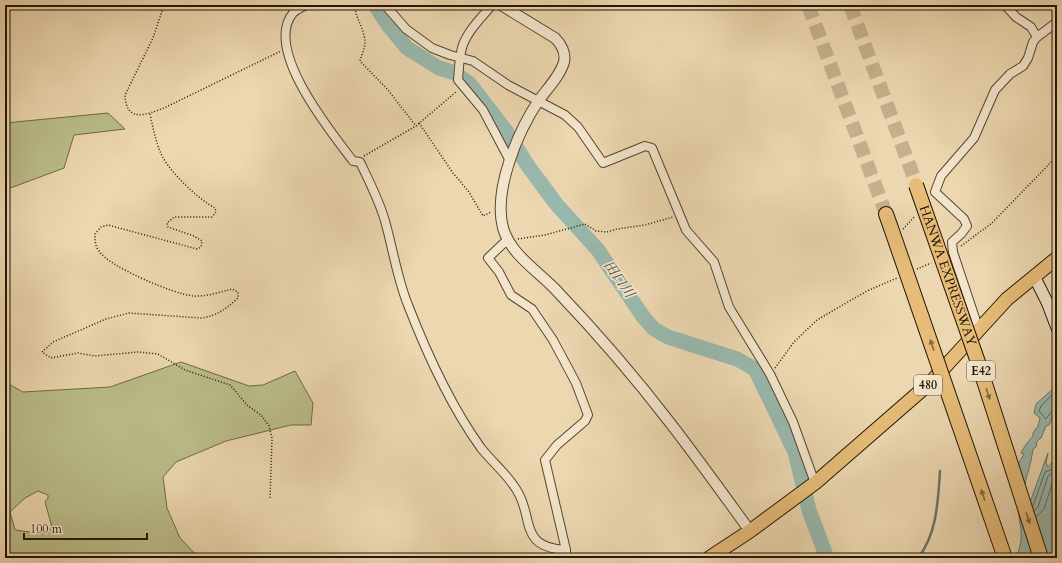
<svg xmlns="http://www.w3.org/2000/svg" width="1062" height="563" font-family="Cardo,'Noto Serif JP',serif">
	<rect width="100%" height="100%" fill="#ecd7b0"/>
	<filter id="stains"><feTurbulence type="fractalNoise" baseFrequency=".005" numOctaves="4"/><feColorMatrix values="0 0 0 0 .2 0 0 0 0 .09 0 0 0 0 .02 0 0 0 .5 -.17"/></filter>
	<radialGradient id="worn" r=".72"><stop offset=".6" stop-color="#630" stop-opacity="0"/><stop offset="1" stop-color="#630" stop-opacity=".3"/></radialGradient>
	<g fill="#babd89" stroke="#6e6946" fill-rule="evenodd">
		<polygon points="108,113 125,129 74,135 64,168 5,190 5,123"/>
		<path d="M 181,362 L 249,386 L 263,385 L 295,371 L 313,403 L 311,425 L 291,425 L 226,441 L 176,462 L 163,477 L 167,508 L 180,538 L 199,558 L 5,558 L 5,382 L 23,392 L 110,387 ZM 38,491 L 48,495 L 48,498 L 45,502 L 52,527 L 43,534 L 15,530 L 10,512 L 25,498 Z"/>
	</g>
	<path fill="#99b9ae" stroke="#6a776a" d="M 1057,378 L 1057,413 L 1053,416 L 1049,425 L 1046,426 L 1041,438 L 1037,441 L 1036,447 L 1033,449 C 1032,453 1032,457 1031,461 C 1026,481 1022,483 1029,505 L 1048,453 L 1046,463 L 1048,467 L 1055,459 L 1055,453 L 1057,453 L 1057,550 L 1054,558 L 1017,558 L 1021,541 L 1021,530 L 1015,490 L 1015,469 L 1024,454 L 1021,453 C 1023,448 1029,440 1033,436 L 1033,433 L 1038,426 L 1040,418 L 1034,413 L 1036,404 L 1054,388 Z"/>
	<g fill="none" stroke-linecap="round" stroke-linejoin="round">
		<g stroke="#5e6758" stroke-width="1">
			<polyline points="1057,390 1041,406 1039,411 1046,419 1051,412 1057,410"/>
			<polyline points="1033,506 1045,472 1051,470 1057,463"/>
			<polyline points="1034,511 1038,507 1048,476 1057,471"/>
			<polyline points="1036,517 1044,509 1053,481 1057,479"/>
		</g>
		<path stroke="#6a776a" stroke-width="2.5" d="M 918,558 C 937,534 938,501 940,471"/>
		<polyline stroke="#99b9ae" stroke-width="15" points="375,5 388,25 407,48 439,68 455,73 470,84 506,131 528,166 557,205 598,250 644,318 654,329 668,337 737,359 755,369 795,452 809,510 827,558"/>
		<g stroke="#c4b08d" stroke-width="14" stroke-dasharray="14 7" stroke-linecap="butt">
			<polyline points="808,5 886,214"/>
			<polyline points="850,5 913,175"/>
		</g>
		<defs>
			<g id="minor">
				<path d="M 306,5 C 302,7 296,10 293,13 C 263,49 331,132 353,161 L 360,162 C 369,181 379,200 385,221 C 393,249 397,278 408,305 C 427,354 450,405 481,448 C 492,462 507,474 516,489 C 535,517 517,547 566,550"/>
				<polyline points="385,5 406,29 432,48 450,55 473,61 508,85 565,115 578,127 603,163 645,146 652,148 686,230 714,262 729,307 770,374 793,422 815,483"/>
				<path d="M 492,5 C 481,18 464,34 461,52 C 459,61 459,70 458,80 L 483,110 L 510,161"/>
				<polyline points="1005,5 1016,17 1031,27 1037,37"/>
				<polyline points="507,240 488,258 499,272 511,295 532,309 553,340 576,383 588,415 585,421 557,445 545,460 566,550 566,558"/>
				<polyline points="979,330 953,252 952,242 961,234 967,226 964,219 935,192 941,176 974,138 995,90 1010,74 1023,66 1028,58 1033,42 1037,37 1057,22"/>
			</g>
			<path id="tertiary" d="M 501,5 L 555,38 C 561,44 566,53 564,62 C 560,76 547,89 539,100 C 518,131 493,190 503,228 C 511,255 537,270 555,289 C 596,332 635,377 671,424 C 698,459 724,495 750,531"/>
			<polyline id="secondary" points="1034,276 1047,302 1057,328"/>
			<polyline id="trunk" points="709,558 750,531 815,483 931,382 1007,299 1057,258"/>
			<polyline id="motorway" points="886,214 891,228"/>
		</defs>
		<use href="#minor" stroke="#55462e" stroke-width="10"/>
		<use href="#tertiary" stroke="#55462e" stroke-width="12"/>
		<use href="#secondary" stroke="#231503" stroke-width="13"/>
		<use href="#trunk" stroke="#231503" stroke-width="15"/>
		<use href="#motorway" stroke="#231503" stroke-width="16"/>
		<g stroke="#231503" stroke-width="1.5" stroke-dasharray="1 2" stroke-linecap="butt">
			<path d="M 164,5 L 153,38 L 125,95 C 126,123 146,115 164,108 L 281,51"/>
			<path d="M 355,5 C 355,17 362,25 364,36 C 367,45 362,53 360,61 L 388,90 L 416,126"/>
			<path d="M 150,114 C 153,128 156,143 162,156 C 171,173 198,199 215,208 L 216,212 L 212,217 L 174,217 L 167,223 L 168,227 L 194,236 L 202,241 L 201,247 L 197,249 L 108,225 L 101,227 L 95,234 C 95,240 95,246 99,251 C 109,267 174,294 193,296 C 206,297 220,292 232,289 L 238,292 L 238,298 C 226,309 217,316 201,318 L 129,313 L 106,319 L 53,342 L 42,352 L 51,358 L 78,353 L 95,356 L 138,352 L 158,354 L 185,370 L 230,385 L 248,406 L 261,415 L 269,426 L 272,438 L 270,499"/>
			<polyline points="419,123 453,173 469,192 483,216 491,212"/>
			<polyline points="364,156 416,126 457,91"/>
			<polyline points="903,229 915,216"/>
			<polyline points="518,239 545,235 585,224 596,231 607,232 617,229 645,225 673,217"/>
			<polyline points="961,246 992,223 1057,156"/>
			<polyline points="917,269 931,263"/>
			<polyline points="775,368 794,342 817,320 867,291 897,278"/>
		</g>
		<use href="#minor" stroke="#f3e5cc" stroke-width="8"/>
		<use href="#tertiary" stroke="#f3e5cc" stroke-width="10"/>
		<use href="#secondary" stroke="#f3e5cc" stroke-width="11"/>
		<use href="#trunk" stroke="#e6bc78" stroke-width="13"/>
		<use href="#motorway" stroke="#e6bc78" stroke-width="14"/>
		<defs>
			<g id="motorway-bridge">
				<path id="s1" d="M 916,185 L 979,365 L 1041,558"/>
				<polyline points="891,228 1005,558"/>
			</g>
		</defs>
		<use href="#motorway-bridge" stroke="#231503" stroke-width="16" stroke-linecap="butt"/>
		<use href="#motorway-bridge" stroke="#e6bc78" stroke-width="14"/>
	</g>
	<defs><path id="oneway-solid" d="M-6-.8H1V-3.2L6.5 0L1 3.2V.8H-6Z"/></defs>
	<g fill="#84683e">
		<use href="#oneway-solid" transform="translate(932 345) rotate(-109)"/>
		<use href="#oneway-solid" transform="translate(988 394) rotate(72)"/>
		<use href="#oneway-solid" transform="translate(983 495) rotate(-109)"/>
		<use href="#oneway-solid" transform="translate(1028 518) rotate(72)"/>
	</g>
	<g text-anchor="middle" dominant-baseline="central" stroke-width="3.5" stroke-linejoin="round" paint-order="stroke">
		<g fill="#f3e5cc" stroke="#61533f" stroke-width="1">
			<rect x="967" y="361" width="28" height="20" rx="3"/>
			<rect x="914" y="375" width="28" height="20" rx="3"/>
		</g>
		<g font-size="12" font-weight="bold" fill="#231503">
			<text x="981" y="371">E42</text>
			<text x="928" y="385">480</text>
		</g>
		<g font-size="13" fill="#231503" stroke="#f3e5cc">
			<text stroke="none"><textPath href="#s1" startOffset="96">HANWA EXPRESSWAY</textPath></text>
		</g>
		<g font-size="14" font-style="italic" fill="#4c4e3f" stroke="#f3e5cc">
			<text transform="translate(619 279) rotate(55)">田口川</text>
		</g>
	</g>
	<rect width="1062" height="563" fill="none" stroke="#ecd7b0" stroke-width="20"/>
	<rect x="6" y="6" width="1050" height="551" fill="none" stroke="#231503" stroke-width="2"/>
	<rect x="10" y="10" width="1042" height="543" fill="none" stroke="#231503"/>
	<path d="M24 533v6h123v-6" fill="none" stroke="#231503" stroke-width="2"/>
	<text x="30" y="533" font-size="12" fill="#231503" stroke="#f3e5cc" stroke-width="3" paint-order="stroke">100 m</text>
	<rect width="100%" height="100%" filter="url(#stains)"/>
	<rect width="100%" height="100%" fill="url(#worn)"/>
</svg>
